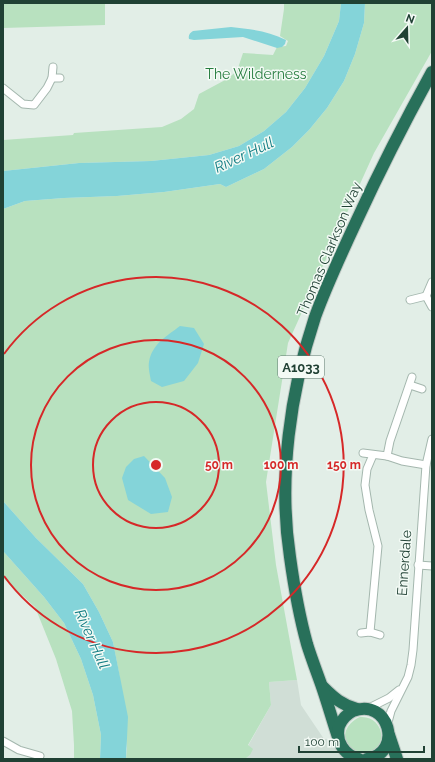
<svg xmlns="http://www.w3.org/2000/svg" width="435" height="762" font-family="Raleway,sans-serif">
	<rect width="100%" height="100%" fill="#e2eee7"/>
	<polygon fill="#d0ded6" points="297,680 301,705 324,739 345,738 347,744 369,752 380,759 245,759 250,755 248,746 271,705 269,682"/>
	<g fill="#b8e1bf">
		<polygon points="3,3 105,3 105,25 3,28"/>
		<polygon points="284,3 341,3 339,21 324,56 305,88 286,112 264,131 239,146 209,155 151,161 79,163 3,171 3,140 73,135 74,133 162,127 181,119 194,109 199,94 227,79 237,71 243,53 273,55 277,47 286,46 288,41 280,36 284,9"/>
		<polygon points="365,3 432,3 432,51 374,153 288,343 266,482 276,565 297,680 269,682 271,705 248,745 253,749 250,755 245,759 126,759 127,748 119,673 113,642 99,612 83,584 36,538 3,501 3,209 25,201 64,198 117,196 164,192 220,184 226,187 264,169 292,147 309,130 327,108 344,81 355,54 364,23"/>
		<polygon points="3,551 44,597 64,623 81,659 93,695 101,735 100,759 74,759 74,745 72,711 56,659 35,607 3,578"/>
		<path d="M 360,717 C 385,715 390,752 364,752 C 359,752 353,750 350,747 C 339,736 348,722 360,717 Z"/>
	</g>
	<g fill="#84d4d9">
		<polygon points="341,3 365,3 364,23 355,54 344,81 327,108 309,130 292,147 264,169 226,187 220,184 164,192 117,196 64,198 25,201 3,209 3,171 79,163 151,161 209,155 239,146 264,131 286,112 305,88 324,56 339,21"/>
		<path d="M 231,27 C 250,29 268,31 286,40 L 285,44 L 282,47 L 277,48 L 243,37 L 194,40 L 189,39 C 188,35 190,33 193,31 Z"/>
		<path d="M 180,326 L 194,328 L 204,344 L 198,363 L 184,381 L 162,387 L 151,381 C 150,375 148,367 149,362 C 152,344 167,336 180,326 Z"/>
		<polygon points="144,456 165,478 172,497 168,512 151,514 128,500 122,478 126,467 134,459"/>
		<polygon points="3,501 36,538 83,584 99,612 113,642 128,717 126,759 100,759 101,735 93,695 81,659 64,623 44,597 3,551"/>
	</g>
	<g fill="none" stroke-linecap="round" stroke-linejoin="round">
		<defs>
			<g id="street">
				<polyline points="53,67 52,78 60,78"/>
				<polyline points="3,88 23,104 34,105 47,88 52,78"/>
				<polyline points="426,296 432,282"/>
				<polyline points="410,300 426,296 432,307"/>
				<polyline points="410,385 422,389"/>
				<polyline points="363,453 387,456 402,461 426,465"/>
				<polyline points="387,456 390,441 412,377"/>
				<polyline points="418,565 432,566"/>
				<polyline points="370,632 378,546 369,510 365,485 367,469 373,455"/>
				<polyline points="361,633 370,632 380,635"/>
				<polyline points="367,709 389,698 399,690"/>
				<polyline points="387,726 391,711 408,677 411,665 413,650 426,465 432,439"/>
				<polyline points="3,741 19,750 40,756"/>
			</g>
			<g id="highway">
				<path d="M 323,687 C 334,698 342,705 357,709"/>
				<polyline points="389,735 397,759"/>
				<path d="M 338,737 C 332,719 327,701 321,684 C 316,670 311,657 307,644 C 299,615 294,586 290,557 C 278,479 290,392 315,317 C 327,284 342,252 357,220 C 380,170 405,121 432,72"/>
				<path d="M 359,759 C 344,755 335,741 339,726 C 342,719 347,714 353,711 C 389,697 404,753 367,759"/>
			</g>
		</defs>
		<use href="#street" stroke="#a4b7ae" stroke-width="9"/>
		<use href="#highway" stroke="#c1cac6" stroke-width="14"/>
		<use href="#street" stroke="#fff" stroke-width="7"/>
		<use href="#highway" stroke="#28705a" stroke-width="12"/>
	</g>
	<g fill="none" stroke="#d62828" stroke-width="2">
		<circle cx="156" cy="465" r="63"/>
		<circle cx="156" cy="465" r="125"/>
		<path d="M4 354A188 188 0 1 1 4 576"/>
	</g>
	<g text-anchor="middle" dominant-baseline="central" stroke-width="3" stroke-linejoin="round" paint-order="stroke">
		<rect fill="#f3faf5" stroke="#5f786e" stroke-width="1" x="278" y="356" width="46" height="22" rx="3"/>
		<g font-size="13" font-weight="bold" fill="#204134">
			<text x="301" y="367">A1033</text>
		</g>
		<g font-size="14" fill="#257c3e" stroke="#f3faf5">
			<text x="256" y="74">The Wilderness</text>
		</g>
		<g font-size="14" fill="#204134" stroke="#f3faf5">
			<text transform="translate(329 249) rotate(-67)">Thomas Clarkson Way</text>
			<text transform="translate(404 563) rotate(-86)">Ennerdale</text>
		</g>
		<g font-size="15" font-style="italic" fill="#137d84" stroke="#f3faf5">
			<text transform="translate(244 155) rotate(-25)">River Hull</text>
			<text transform="translate(92 639) rotate(66)">River Hull</text>
		</g>
	</g>
	<circle cx="156" cy="465" r="6" fill="#d62828" stroke="#f3faf5" stroke-width="2"/>
	<g font-size="12" text-anchor="middle" font-weight="bold" fill="#d62828" stroke="#f3faf5" stroke-width="3" stroke-linejoin="round" paint-order="stroke">
		<text x="219" y="469">50 m</text>
		<text x="281" y="469">100 m</text>
		<text x="344" y="469">150 m</text>
	</g>
	<rect width="435" height="762" fill="none" stroke="#204134" stroke-width="8"/>
	<g transform="translate(407 28) rotate(20)" stroke="#f3faf5" stroke-width="3" paint-order="stroke">
	<path d="M0-3L7 15L0 10L-7 15Z" fill="#204134"/>
	<text y="-6" font-size="11" font-weight="bold" text-anchor="middle" fill="#204134">N</text>
	</g>
	<path d="M299 746v6h125v-6" fill="none" stroke="#204134" stroke-width="2"/>
	<text x="305" y="746" font-size="12" fill="#204134" stroke="#f3faf5" stroke-width="3" paint-order="stroke">100 m</text>
</svg>
